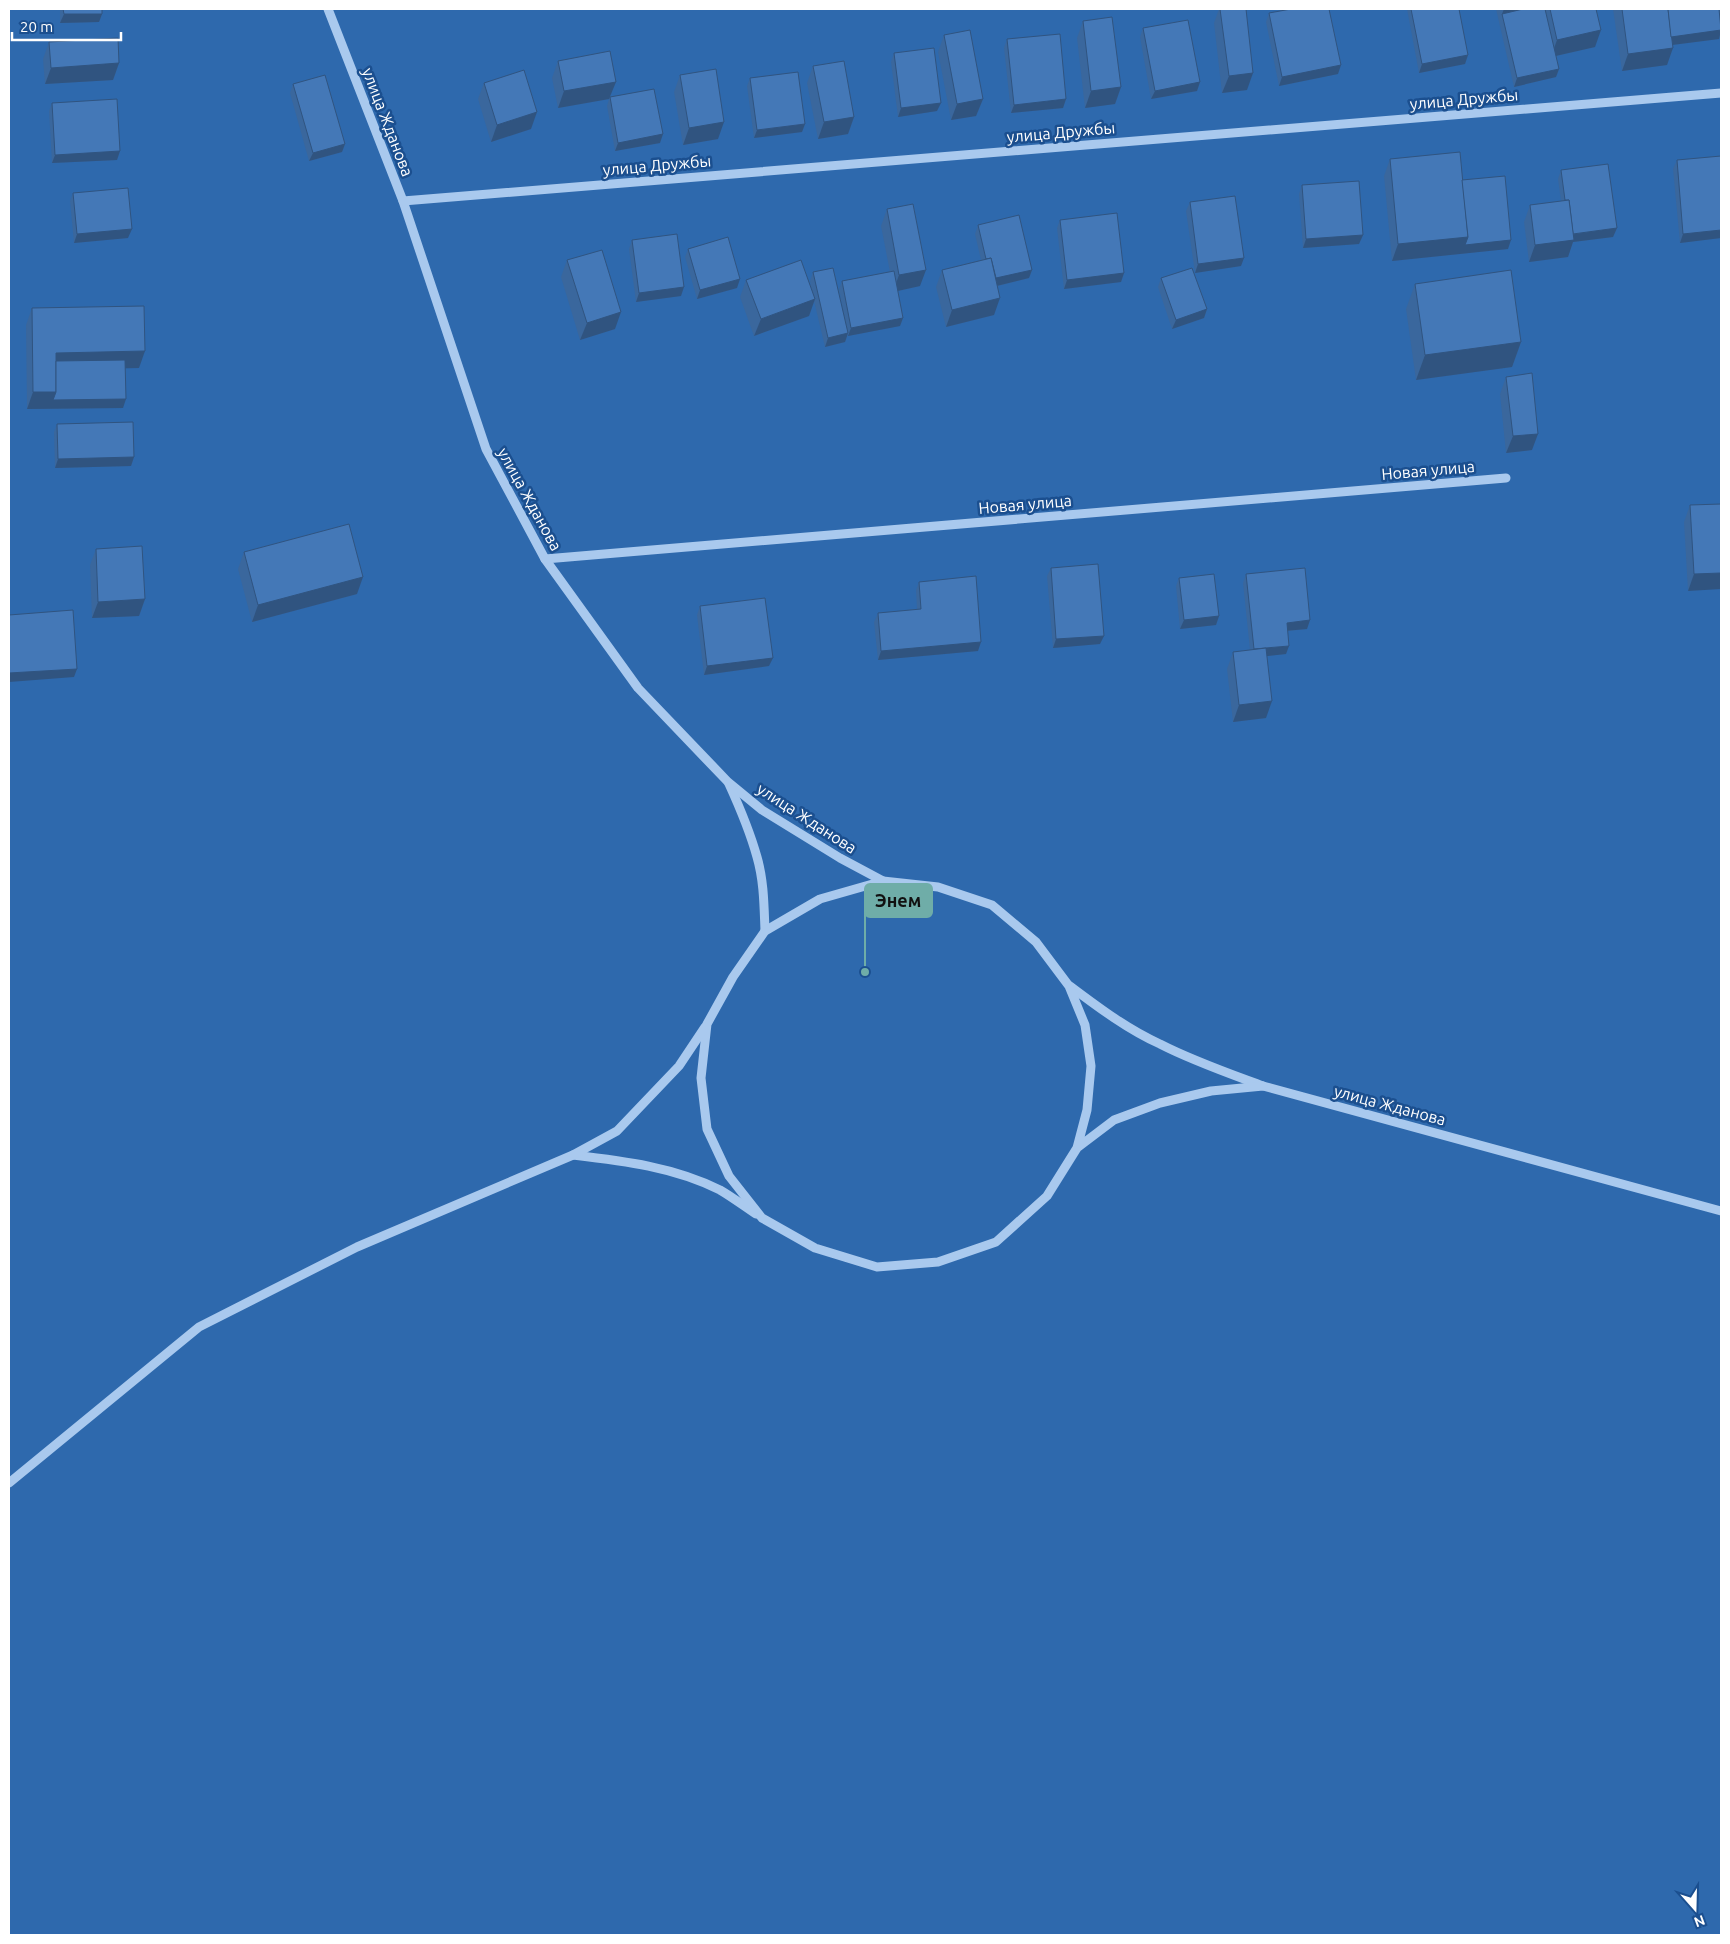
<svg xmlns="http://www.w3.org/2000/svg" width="1730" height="1944" font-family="Ubuntu,sans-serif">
	<rect width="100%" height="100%" fill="#1b4f8f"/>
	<rect fill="#2e69ad" x="9" y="9" width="1712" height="1926"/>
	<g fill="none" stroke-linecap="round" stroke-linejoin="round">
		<g stroke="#a9c9ee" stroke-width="9">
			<polyline points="328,9 403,201 486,449 545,559 638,688 728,782 762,810 840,858 883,881"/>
			<polyline points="403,201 1721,93"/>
			<polyline points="545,559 1506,478"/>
			<path d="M 729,784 C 740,808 750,832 757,857 C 764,881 764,906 765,931"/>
			<path d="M 1070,986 C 1098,1007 1127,1029 1160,1044 C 1193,1061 1228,1073 1263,1086 L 1721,1211"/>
			<polyline points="1077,1148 1087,1110 1091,1066 1085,1025 1069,986 1036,942 992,905 938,887 883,881 820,899 765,931 733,977 707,1024 701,1078 707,1129 729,1176 762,1218 815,1248 877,1267 938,1262 996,1242 1047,1196 1077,1148 1114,1120 1160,1103 1211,1091 1263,1086"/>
			<path d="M 573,1155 C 624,1161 674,1167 720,1190 C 732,1197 744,1206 756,1214"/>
			<polyline points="9,1483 199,1327 357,1247 573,1155 617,1131 679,1066 705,1027"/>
		</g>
	</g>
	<g fill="#3a679d">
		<polygon points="60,9 102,9 102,14 99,22 60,23"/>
		<polygon points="1219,9 1246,9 1247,90 1222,93 1214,23"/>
		<polygon points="1407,9 1459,9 1468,55 1465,64 1419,73"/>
		<polygon points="1496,9 1596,9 1595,47 1556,56 1559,69 1556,77 1514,87"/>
		<polygon points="1613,9 1719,9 1721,24 1721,32 1719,39 1672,45 1667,65 1622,71"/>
		<polygon points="1269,13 1338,74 1279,86 1266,22"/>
		<polygon points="1083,21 1121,87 1115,104 1085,108 1077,38"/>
		<polygon points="1143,28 1200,82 1197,91 1151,99 1140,37"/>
		<polygon points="944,35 983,99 976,116 951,120 938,52"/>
		<polygon points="1007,39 1066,99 1063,108 1011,113 1004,48"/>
		<polygon points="49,42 119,63 113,80 45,84 43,59"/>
		<polygon points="894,53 937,111 898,117 891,62"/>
		<polygon points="558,61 610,97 660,143 615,151 607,106 609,99 558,108 552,78"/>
		<polygon points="813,66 854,117 848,134 818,139 807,83"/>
		<polygon points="680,75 718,139 683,145 674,92"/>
		<polygon points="750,78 805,124 802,132 754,138 747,86"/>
		<polygon points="484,83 531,129 491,142 478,99"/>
		<polygon points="293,84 345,144 342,152 309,161 290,93"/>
		<polygon points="52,103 120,151 117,160 52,163 49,111"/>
		<polygon points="1721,156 1721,238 1680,243 1673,169 1677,160"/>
		<polygon points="1390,159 1462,180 1508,249 1392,261 1384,176"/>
		<polygon points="1561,170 1617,228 1613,237 1573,242 1568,257 1529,262 1524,222 1530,205 1561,201 1558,179"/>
		<polygon points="1302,185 1363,235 1359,244 1303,248 1299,194"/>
		<polygon points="73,193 128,238 74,243 70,201"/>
		<polygon points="1190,202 1241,266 1195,273 1186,211"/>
		<polygon points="887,209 920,286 898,291 903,318 900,326 848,336 848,334 845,342 825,347 814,301 809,316 754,336 740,297 746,280 811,288 810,281 813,272 846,326 839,289 842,281 890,272 881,226"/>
		<polygon points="1060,220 1124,273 1121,282 1064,289 1057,228"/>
		<polygon points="978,225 1032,270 1029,278 998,286 994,315 946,327 936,287 942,270 981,260 975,234"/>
		<polygon points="632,240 681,296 636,302 629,249"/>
		<polygon points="688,249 737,288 697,299 685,257"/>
		<polygon points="567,260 615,329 580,340 561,277"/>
		<polygon points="1161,278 1207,309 1204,318 1172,329 1158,287"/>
		<polygon points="1415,284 1521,342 1512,367 1416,380 1406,309"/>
		<polygon points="32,308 139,368 125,368 123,408 27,409 26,325"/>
		<polygon points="1506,377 1532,450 1506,453 1500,394"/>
		<polygon points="57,424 134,457 131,466 55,468 54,432"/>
		<polygon points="1721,504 1688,591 1684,522 1690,505"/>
		<polygon points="96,549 145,599 139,616 92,618 90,565"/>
		<polygon points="244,552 357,594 252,622 238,569"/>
		<polygon points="1051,568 1100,644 1053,648 1047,576"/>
		<polygon points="1246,574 1310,620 1307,629 1288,631 1286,654 1266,656 1266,718 1233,722 1227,669 1233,652 1250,650 1243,583"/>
		<polygon points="1179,578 1219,616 1216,625 1180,629 1176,586"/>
		<polygon points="919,582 978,651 878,660 874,622 878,613 917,609 916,590"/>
		<polygon points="700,606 769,666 704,675 697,615"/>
	</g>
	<g fill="#305480">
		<polygon points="1504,9 1542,9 1502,14"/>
		<polygon points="64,14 102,14 99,22 60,23"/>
		<polygon points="1601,30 1595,47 1551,57 1557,40"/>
		<polygon points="1721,30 1719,39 1664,46 1667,37"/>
		<polygon points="1673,48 1667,65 1622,71 1628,54"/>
		<polygon points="1468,55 1465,64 1419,73 1422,64"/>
		<polygon points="119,63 113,80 45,84 51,68"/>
		<polygon points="1341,65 1338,74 1279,86 1282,77"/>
		<polygon points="1559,69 1556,77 1514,87 1517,78"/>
		<polygon points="1253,73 1247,90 1222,93 1229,76"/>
		<polygon points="616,82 609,99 558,108 564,91"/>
		<polygon points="1200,82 1197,91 1151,99 1155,91"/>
		<polygon points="1121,87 1115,104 1085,108 1091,91"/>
		<polygon points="983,99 976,116 951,120 957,104"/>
		<polygon points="1066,99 1063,108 1011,113 1014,105"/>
		<polygon points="941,103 937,111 898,117 901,108"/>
		<polygon points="537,112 531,129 491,142 497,125"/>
		<polygon points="854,117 848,134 818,139 824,122"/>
		<polygon points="724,122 718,139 683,145 689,128"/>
		<polygon points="805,124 802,132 754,138 757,130"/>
		<polygon points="663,134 660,143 615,151 618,143"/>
		<polygon points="345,144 342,152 309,161 313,153"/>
		<polygon points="120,151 117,160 52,163 55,155"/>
		<polygon points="1617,228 1613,237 1573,242 1568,257 1529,262 1535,245 1569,235"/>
		<polygon points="132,229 128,238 74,243 77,234"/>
		<polygon points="1721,230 1721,238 1680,243 1683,234"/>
		<polygon points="1363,235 1359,244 1303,248 1306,239"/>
		<polygon points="1468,237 1511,240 1508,249 1392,261 1398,244"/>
		<polygon points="1244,258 1241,266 1195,273 1198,264"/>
		<polygon points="926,270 920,286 893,292 899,275"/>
		<polygon points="1032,270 1029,278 988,288 991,279"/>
		<polygon points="1124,273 1121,282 1064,289 1067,280"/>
		<polygon points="740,279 737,288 697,299 700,290"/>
		<polygon points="684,287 681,296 636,302 639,293"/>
		<polygon points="1000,298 994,315 946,327 952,310"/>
		<polygon points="815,299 809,316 754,336 761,319"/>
		<polygon points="1207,309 1204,318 1172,329 1176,320"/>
		<polygon points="621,312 615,329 580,340 587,323"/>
		<polygon points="903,318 900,326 848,336 851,328"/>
		<polygon points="848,333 845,342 825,347 828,338"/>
		<polygon points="1521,342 1512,367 1416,380 1425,355"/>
		<polygon points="145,351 139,368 53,370 56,353"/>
		<polygon points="33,392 56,392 126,399 123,408 27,409"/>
		<polygon points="1538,434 1532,450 1506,453 1513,436"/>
		<polygon points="134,457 131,466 55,468 58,459"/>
		<polygon points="1721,573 1721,589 1688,591 1694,574"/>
		<polygon points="363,577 357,594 252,622 258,605"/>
		<polygon points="145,599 139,616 92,618 98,602"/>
		<polygon points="1219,616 1216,625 1180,629 1184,620"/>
		<polygon points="1310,620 1307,629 1284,631 1287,623"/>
		<polygon points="1104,636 1100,644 1053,648 1056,639"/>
		<polygon points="981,642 978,651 878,660 881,651"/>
		<polygon points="1289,646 1286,654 1251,658 1254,649"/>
		<polygon points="773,658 769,666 704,675 707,666"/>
		<polygon points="77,669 74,677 9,682 9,673"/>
		<polygon points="1272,701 1266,718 1233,722 1239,705"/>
	</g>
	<g fill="#4478b7" stroke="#305480">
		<polygon points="63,9 102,9 102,14 64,14"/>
		<polygon points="1220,9 1246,9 1253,73 1229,76"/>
		<polygon points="1291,9 1329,9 1341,65 1282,77 1269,13"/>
		<polygon points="1411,9 1459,9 1468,55 1422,64"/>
		<polygon points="1523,9 1545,9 1559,69 1517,78 1502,14"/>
		<polygon points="1550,9 1596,9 1601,30 1557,40"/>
		<polygon points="1622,9 1668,9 1673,48 1628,54"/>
		<polygon points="1668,9 1719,9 1721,30 1671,37"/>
		<polygon points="1112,17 1121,87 1091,91 1083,21"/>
		<polygon points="1188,20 1200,82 1155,91 1143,28"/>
		<polygon points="970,30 983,99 957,104 944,35"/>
		<polygon points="1060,34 1066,99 1014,105 1007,39"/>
		<polygon points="118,38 119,63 51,68 49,42"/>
		<polygon points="934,48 941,103 901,108 894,53"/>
		<polygon points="610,51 616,82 564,91 558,61"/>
		<polygon points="844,61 854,117 824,122 813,66"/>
		<polygon points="716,69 724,122 689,128 680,75"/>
		<polygon points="524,70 537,112 497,125 484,83"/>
		<polygon points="798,72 805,124 757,130 750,78"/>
		<polygon points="325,75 345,144 313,153 293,84"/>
		<polygon points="654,89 663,134 618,143 610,97"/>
		<polygon points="117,99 120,151 55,155 52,103"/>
		<polygon points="1460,152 1468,237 1398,244 1390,159"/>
		<polygon points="1721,156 1721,230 1683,234 1677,160"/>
		<polygon points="1608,164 1617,228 1573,234 1569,200 1565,200 1561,170"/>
		<polygon points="1505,176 1511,240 1465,245 1468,237 1462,180"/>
		<polygon points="1359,181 1363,235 1306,239 1302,185"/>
		<polygon points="128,188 132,229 77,234 73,193"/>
		<polygon points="1235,196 1244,258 1198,264 1190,202"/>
		<polygon points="1569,200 1574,240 1535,245 1530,205"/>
		<polygon points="913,204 926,270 899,275 887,209"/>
		<polygon points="1117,213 1124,273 1067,280 1060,220"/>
		<polygon points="1019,215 1032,270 996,278 991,258 986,259 978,225"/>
		<polygon points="677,234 684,287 639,293 632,240"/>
		<polygon points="728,237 740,279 700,290 688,249"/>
		<polygon points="602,250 621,312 587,323 567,260"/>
		<polygon points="991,258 1000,298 952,310 942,270"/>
		<polygon points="801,260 815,299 761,319 746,280"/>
		<polygon points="833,268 848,333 828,338 813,272"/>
		<polygon points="1192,268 1207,309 1176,320 1161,278"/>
		<polygon points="1511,270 1521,342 1425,355 1415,284"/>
		<polygon points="894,271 903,318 851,328 842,281"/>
		<polygon points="144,306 145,351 56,353 56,392 33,392 32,308"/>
		<polygon points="125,360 126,399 53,400 56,392 56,361"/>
		<polygon points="1532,373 1538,434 1513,436 1506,377"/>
		<polygon points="133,422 134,457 58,459 57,424"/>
		<polygon points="1721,504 1721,573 1694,574 1690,505"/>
		<polygon points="349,524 363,577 258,605 244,552"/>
		<polygon points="142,546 145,599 98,602 96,549"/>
		<polygon points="1098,564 1104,636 1056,639 1051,568"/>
		<polygon points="1305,568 1310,620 1287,623 1289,646 1254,649 1246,574"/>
		<polygon points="1214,574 1219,616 1184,620 1179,578"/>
		<polygon points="976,576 981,642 881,651 878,613 921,609 919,582"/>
		<polygon points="765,598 773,658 707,666 700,606"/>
		<polygon points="73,610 77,669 9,673 9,615"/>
		<polygon points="1266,648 1272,701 1239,705 1233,652"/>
	</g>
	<g text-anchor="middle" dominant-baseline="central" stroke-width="5" stroke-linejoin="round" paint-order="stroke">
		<g font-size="16" fill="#fff" stroke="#1b4f8f">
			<text transform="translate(1464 99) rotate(-5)">улица Дружбы</text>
			<text transform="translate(388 122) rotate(69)">улица Жданова</text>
			<text transform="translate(1061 132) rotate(-5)">улица Дружбы</text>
			<text transform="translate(657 165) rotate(-5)">улица Дружбы</text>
			<text transform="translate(1428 470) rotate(-5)">Новая улица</text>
			<text transform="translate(530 499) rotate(61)">улица Жданова</text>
			<text transform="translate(1025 504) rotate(-5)">Новая улица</text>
			<text transform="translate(807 818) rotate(33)">улица Жданова</text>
			<text transform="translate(1390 1105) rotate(15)">улица Жданова</text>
		</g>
	</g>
	<path fill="none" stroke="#6fada8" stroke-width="2" d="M865 972L865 901"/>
	<circle fill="#6fada8" stroke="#1b4f8f" stroke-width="2" cx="865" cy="972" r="5"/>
	<rect fill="#6fada8" stroke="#6fada8" stroke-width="2" x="865" y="884" width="67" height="33" rx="5"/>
	<g font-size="18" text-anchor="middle" font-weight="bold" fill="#111">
		<text x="898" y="907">Энем</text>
	</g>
	<rect width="1730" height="1944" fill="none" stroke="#ffffff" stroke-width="20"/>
	<g transform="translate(1695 1909) rotate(160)" stroke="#1b4f8f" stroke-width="4" paint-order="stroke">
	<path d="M0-4L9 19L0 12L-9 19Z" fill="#ffffff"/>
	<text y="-8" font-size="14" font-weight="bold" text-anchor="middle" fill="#ffffff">N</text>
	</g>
	<path d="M12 32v8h109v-8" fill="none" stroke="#ffffff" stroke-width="2.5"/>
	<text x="20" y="32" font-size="15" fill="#ffffff" stroke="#1b4f8f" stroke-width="4" paint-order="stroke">20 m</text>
</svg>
